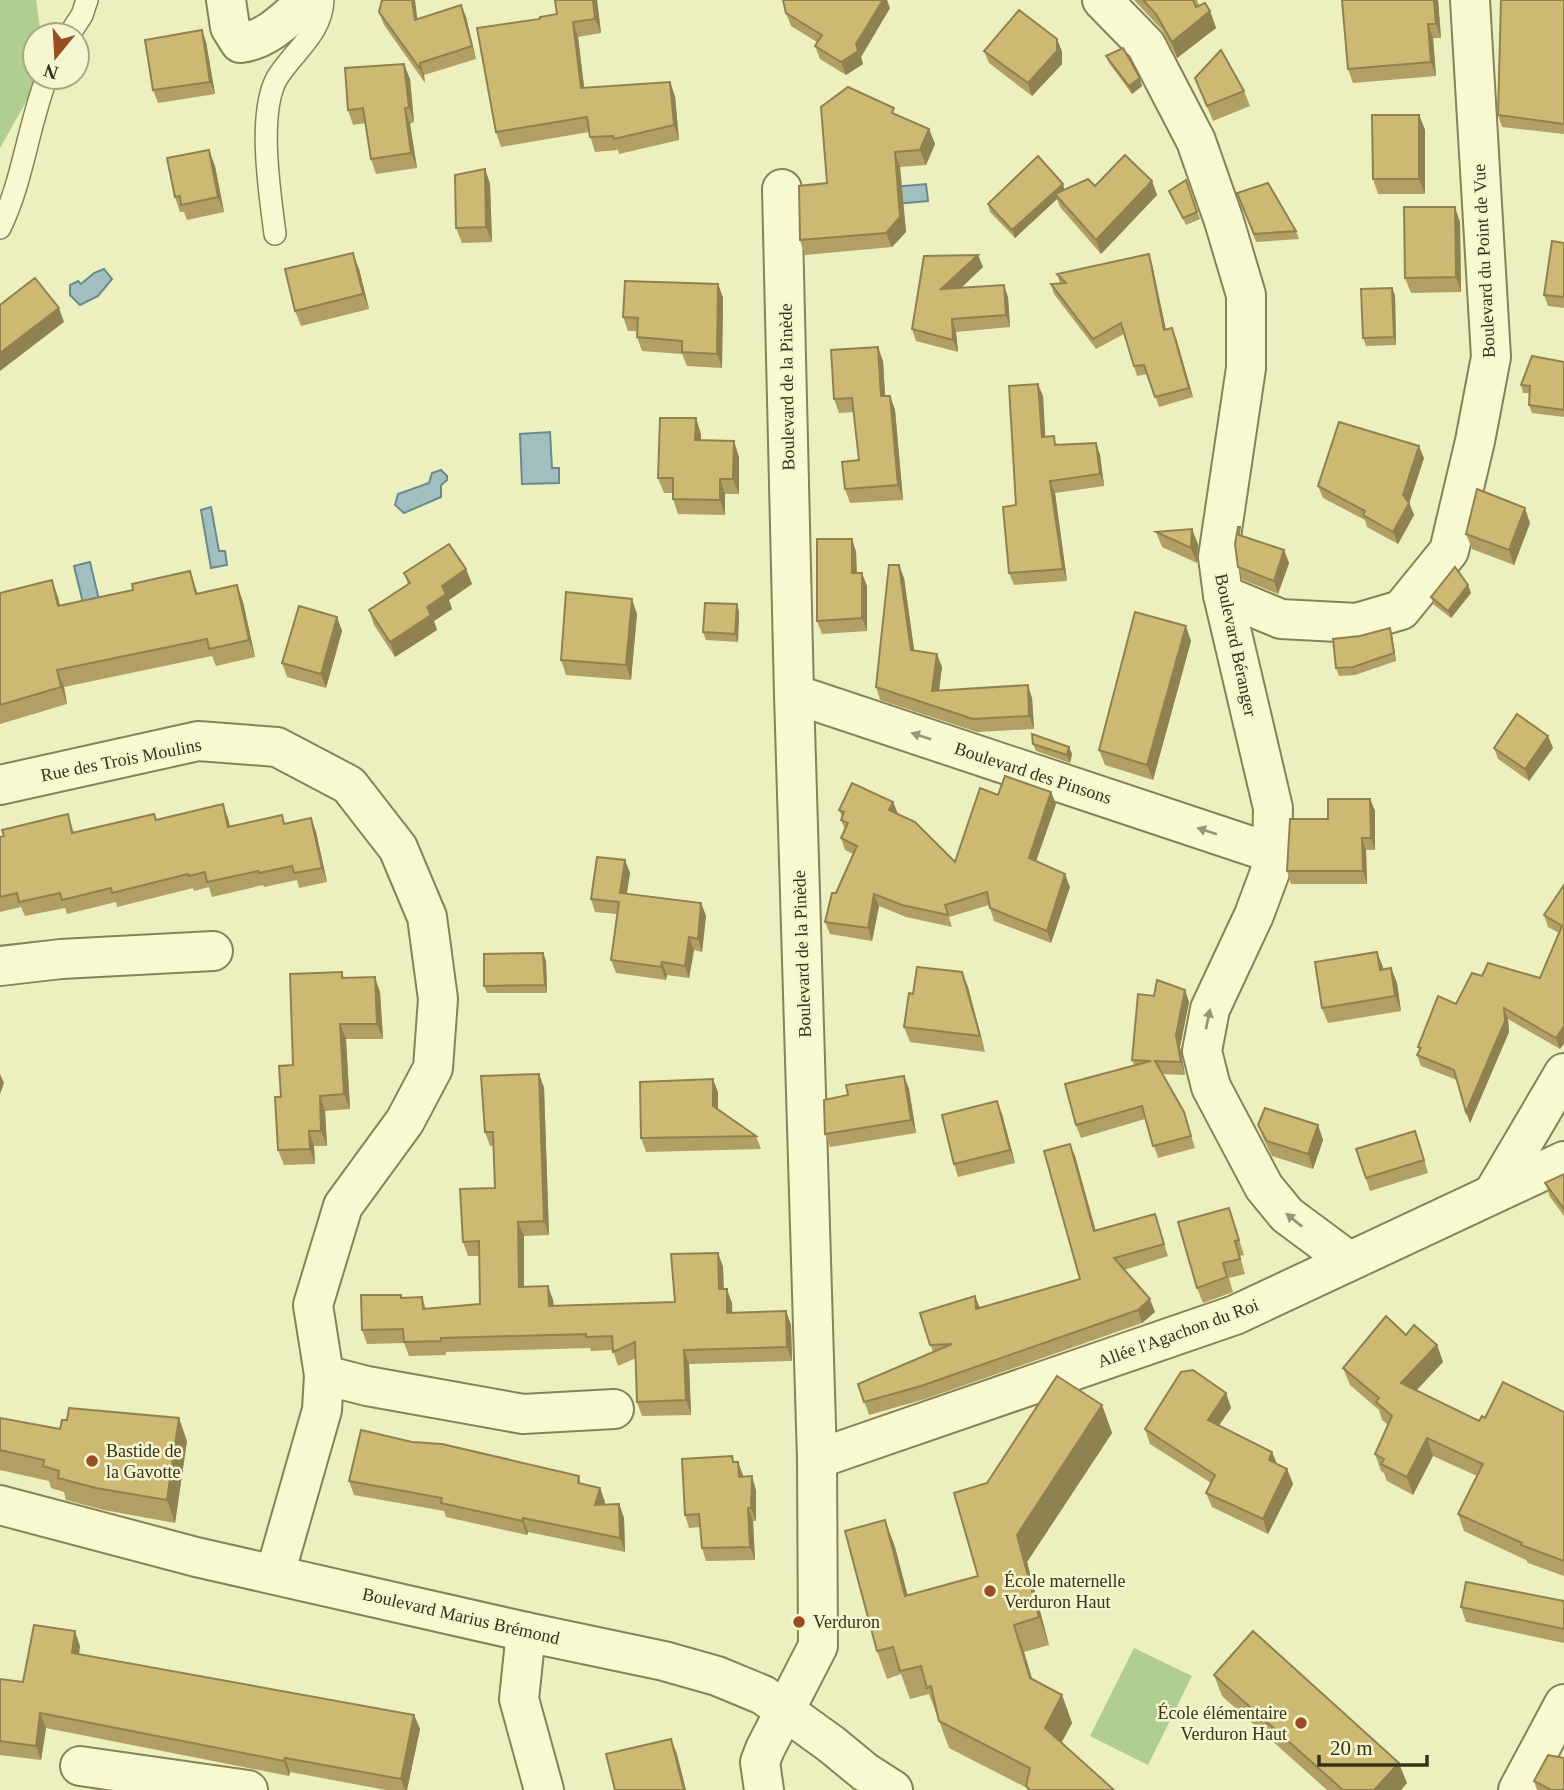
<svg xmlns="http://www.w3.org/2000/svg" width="1564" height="1790" font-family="Georgia,serif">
	<rect width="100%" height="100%" fill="#ecefbe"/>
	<g fill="#b1cd92">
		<polygon points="0,0 36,0 41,35 35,35 35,77 40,77 0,148"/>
		<polygon points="1134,1648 1192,1676 1148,1765 1090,1736"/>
	</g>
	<g fill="#a2bfc0" stroke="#698a8e" stroke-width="2">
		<polygon points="926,184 928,201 883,205 882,188"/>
		<polygon points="104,269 112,279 98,296 80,305 70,295 70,285 78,281 81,284 94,273"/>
		<polygon points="550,432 552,468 559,468 559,483 522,484 520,434"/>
		<polygon points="441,470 447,476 447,480 441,485 441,497 404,513 395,505 398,494 429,483 432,473"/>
		<polygon points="211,507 219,551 225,551 227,565 211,568 201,510"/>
		<polygon points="90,562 100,604 84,607 74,566"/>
	</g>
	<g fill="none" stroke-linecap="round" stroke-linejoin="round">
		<defs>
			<g id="service">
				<polyline points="69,35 82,15 87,0"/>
				<path d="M 0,228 C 23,181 28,126 47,77"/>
				<path d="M 275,234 C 270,194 257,114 277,78 C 293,52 322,33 323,0"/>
			</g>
			<g id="minor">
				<path d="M 226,0 L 230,27 L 240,43 C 268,40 287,18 308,0"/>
				<polyline points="1102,0 1146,45 1196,141 1224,221 1246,295 1246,368 1218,557 1223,595 1273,808 1272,853 1270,872 1254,915 1210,1009 1202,1051 1211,1087 1264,1187 1287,1215 1349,1261"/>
				<polyline points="1223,595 1281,619 1357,623 1401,610 1449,551 1475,441 1491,357 1470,0"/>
				<polyline points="794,694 1272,853"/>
				<polyline points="0,785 198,741 277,747 349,785 398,848 427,917 438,999 433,1068 405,1121 343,1206 313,1305 324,1375 322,1410 275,1574"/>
				<polyline points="0,966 61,959 213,951"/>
				<polyline points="1494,1192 1564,1073"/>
				<polyline points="324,1375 367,1386 523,1414 614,1409"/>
				<polyline points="817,1459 1235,1315 1564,1161"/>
				<polyline points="0,1505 196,1557 526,1632 664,1661 717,1676 763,1695 831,1744 865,1772 893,1790"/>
				<polyline points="526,1632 519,1699 544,1790"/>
				<polyline points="80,1766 248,1790"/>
				<polyline points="764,1790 760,1762 765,1749 818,1646 817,1459 794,694 782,189"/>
				<polyline points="1518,1790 1564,1704"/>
			</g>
		</defs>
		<use href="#service" stroke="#888256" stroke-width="24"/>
		<use href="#minor" stroke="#888256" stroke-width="42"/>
		<use href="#service" stroke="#f7fad1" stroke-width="21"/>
		<use href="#minor" stroke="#f7fad1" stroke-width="38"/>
	</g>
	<g fill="#b19f63">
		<polygon points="555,0 597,0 601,33 578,37 584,88 675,96 679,140 619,154 618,150 595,152 589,132 501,147 496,132 540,19 557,14"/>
		<polygon points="1134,0 1197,0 1199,6 1210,11 1216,28 1177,58 1162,30"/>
		<polygon points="1438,0 1441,38 1433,38 1436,76 1353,83 1348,69"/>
		<polygon points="1564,0 1564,134 1502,127 1498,115"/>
		<polygon points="461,5 466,17 476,59 424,75 425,83 384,25 379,12 417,19"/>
		<polygon points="890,8 861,57 863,64 846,75 820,59 815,46 817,42 791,26 786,13"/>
		<polygon points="1057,39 1062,52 1062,64 1032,96 989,63 984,51"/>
		<polygon points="206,42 215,94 158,103 153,90"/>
		<polygon points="1106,56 1142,86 1132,94 1109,63"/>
		<polygon points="1195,78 1244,91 1250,106 1213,121"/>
		<polygon points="410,79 414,122 410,124 417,168 376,174 371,159 366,123 353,125 348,110"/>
		<polygon points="897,115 929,129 935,144 926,165 900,167 906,232 892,247 805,255 800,240 827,183"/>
		<polygon points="1419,115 1425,130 1425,194 1378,194 1373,179"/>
		<polygon points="215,166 224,212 187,220 184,212 180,212 175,197"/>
		<polygon points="485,169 490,184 492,242 462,243 456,228"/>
		<polygon points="1186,180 1200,219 1186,225 1169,191"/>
		<polygon points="1152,181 1157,195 1101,254 1060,207 1057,199 1015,238 990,212 988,204 1065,189"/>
		<polygon points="1237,193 1296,231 1299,239 1256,242"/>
		<polygon points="1460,222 1461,292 1411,293 1405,278"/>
		<polygon points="1564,243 1564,308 1548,306 1544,295"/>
		<polygon points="978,255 983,267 961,288 1008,297 1010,327 956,332 958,352 916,341 912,329"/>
		<polygon points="1152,264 1166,330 1176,338 1193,397 1159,407 1147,374 1137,376 1124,334 1096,349 1054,294 1051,284 1060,283 1057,274"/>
		<polygon points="359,269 369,309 301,326 295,311"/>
		<polygon points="718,284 723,298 722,368 687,366 682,354 642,351 637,337 637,331 628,331 623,317"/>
		<polygon points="1395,295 1396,345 1366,346 1363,338"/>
		<polygon points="883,361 885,396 890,396 895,410 903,500 850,503 845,489 859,460 854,412 839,413 834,399"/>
		<polygon points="1564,362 1564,417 1532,413 1529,405 1530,393 1523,393 1521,385"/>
		<polygon points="1043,396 1045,437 1058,444 1096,443 1100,455 1104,486 1055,493 1067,581 1014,585 1009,573 1016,505"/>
		<polygon points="701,434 701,440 739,457 739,494 725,494 725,515 678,514 673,499 673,493 664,493 658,478"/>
		<polygon points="1424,458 1409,502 1414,515 1398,544 1367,527 1365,520 1323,498 1318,486"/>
		<polygon points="1530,523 1514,565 1472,549 1466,534"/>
		<polygon points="1156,532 1198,544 1197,563 1162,547"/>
		<polygon points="1244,537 1284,550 1289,563 1278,594 1243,580 1238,567"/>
		<polygon points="852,539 856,552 857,573 867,586 867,631 822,634 817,621"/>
		<polygon points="466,569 472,584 449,600 452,609 434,621 437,630 395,657 374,625 369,610 408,584 404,573"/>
		<polygon points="190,571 198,594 237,585 243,602 255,657 216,666 212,656 64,687 67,704 0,724 0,593 58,597 60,606 133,590"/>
		<polygon points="904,578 914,651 942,667 939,691 1032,698 1034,729 977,732 880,700 876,687"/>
		<polygon points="1471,593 1451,618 1434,605 1431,597"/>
		<polygon points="737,604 739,612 738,642 706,640 703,632"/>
		<polygon points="637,614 631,680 566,675 561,660"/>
		<polygon points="337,617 342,631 326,688 287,677 282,663"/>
		<polygon points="1392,635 1396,661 1355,675 1339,676 1336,668"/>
		<polygon points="1191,641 1153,780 1105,765 1099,750"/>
		<polygon points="1548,736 1553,748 1529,781 1498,759 1494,748"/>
		<polygon points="1033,744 1069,747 1072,754 1070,763 1036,751"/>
		<polygon points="1051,792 1056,804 1036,861 1070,887 1051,943 994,921 989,905 949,917 952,927 906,917 879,906 872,941 830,934 825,922 836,893 853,854 845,850 841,838 845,830 841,820 842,817 839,810 893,802 898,814 955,862 998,795"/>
		<polygon points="1370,799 1375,811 1375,850 1366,850 1367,884 1291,884 1287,871 1328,819"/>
		<polygon points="68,814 74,833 156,820 228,818 230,826 282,815 285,824 311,818 316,832 327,882 299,888 297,880 264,887 263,885 212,897 209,887 194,891 193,888 117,907 116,902 67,914 65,908 25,916 21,907 0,912 0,837"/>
		<polygon points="625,860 630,873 626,894 701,903 706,916 702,952 694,950 689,978 667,975 666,980 616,973 611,960 617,914 595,912 591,899"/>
		<polygon points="1564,885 1560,1049 1508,1019 1509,1032 1470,1123 1457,1080 1421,1066 1417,1055 1419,1051 1418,1047 1482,976 1540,978 1559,933 1548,927 1544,915"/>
		<polygon points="1377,952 1383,970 1391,968 1397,983 1401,1011 1328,1023 1322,1008"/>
		<polygon points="543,953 546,961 547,993 487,993 484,986"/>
		<polygon points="342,972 344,978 380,992 383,1039 346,1039 350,1109 325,1111 327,1146 314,1146 315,1164 284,1165 278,1150 281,1097 293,1065"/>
		<polygon points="968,987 985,1052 910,1042 904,1027 913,994"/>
		<polygon points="1185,990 1189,1002 1180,1047 1185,1075 1162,1074 1184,1112 1195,1148 1158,1158 1145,1119 1081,1138 1076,1125 1134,1065 1132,1060 1154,996"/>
		<polygon points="539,1074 544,1088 549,1235 524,1236 524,1287 548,1286 553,1300 554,1306 675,1302 718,1253 723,1267 724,1289 732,1303 732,1313 786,1311 791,1325 792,1361 689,1364 691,1415 642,1416 637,1402 636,1358 618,1366 613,1350 591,1351 590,1348 446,1352 446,1355 409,1356 404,1343 367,1344 362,1330 401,1295 402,1298 422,1297 426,1309 480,1304 480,1256 468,1256 463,1242 495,1188 494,1146 490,1146 485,1132"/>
		<polygon points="904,1076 909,1089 916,1133 830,1147 825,1134 848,1095"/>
		<polygon points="718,1092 718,1109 756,1136 761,1149 646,1152 641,1138"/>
		<polygon points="1002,1114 1015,1163 958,1177 954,1164"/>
		<polygon points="1258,1125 1318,1125 1323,1140 1313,1169 1272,1156 1264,1140"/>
		<polygon points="1420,1144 1428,1173 1370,1191 1356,1149"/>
		<polygon points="1075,1156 1096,1231 1159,1227 1168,1256 1124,1270 1155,1312 1142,1323 925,1399 869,1415 858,1384 933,1352 920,1313 980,1308 1080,1279"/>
		<polygon points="1564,1174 1564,1216 1550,1197 1545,1183"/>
		<polygon points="1229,1208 1244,1255 1240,1256 1245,1274 1229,1278 1233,1292 1203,1303 1197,1288"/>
		<polygon points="1437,1345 1443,1362 1416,1391 1479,1421 1485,1418 1564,1412 1564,1576 1528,1563 1526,1560 1464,1531 1458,1514 1477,1476 1433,1456 1413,1495 1387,1481 1384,1473 1381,1471 1375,1454 1388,1425 1382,1420 1379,1410 1350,1385 1343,1368"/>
		<polygon points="1226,1393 1231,1408 1219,1425 1272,1452 1277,1464 1287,1469 1293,1484 1268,1534 1212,1507 1206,1493 1211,1483 1150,1444 1145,1429"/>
		<polygon points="1102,1405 1112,1433 1027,1562 1049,1645 1024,1652 1032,1679 1062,1695 1072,1723 1061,1743 1114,1790 1027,1790 1027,1788 949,1748 929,1694 910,1699 901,1674 887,1679 877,1651 885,1520 895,1547 907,1595 978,1576 987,1483"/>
		<polygon points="0,1418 60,1429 187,1441 175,1523 104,1510 66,1500 64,1492 51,1488 49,1481 0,1470"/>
		<polygon points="412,1442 579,1476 581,1484 600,1488 605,1502 604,1505 619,1504 624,1518 625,1552 528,1532 527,1535 446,1517 444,1511 354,1495 349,1481"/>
		<polygon points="735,1462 738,1462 743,1477 756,1490 756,1521 753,1521 755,1560 706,1561 702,1548 700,1527 689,1528 685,1515"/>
		<polygon points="1564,1601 1564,1643 1466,1622 1461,1607"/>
		<polygon points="80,1646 79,1654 414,1715 420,1729 407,1790 386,1790 290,1772 289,1776 46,1728 41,1760 0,1755 0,1679 23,1682"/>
		<polygon points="1214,1675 1407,1783 1401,1790 1327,1790 1222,1696"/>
		<polygon points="1534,1781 1564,1790 1537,1790"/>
	</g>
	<g fill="#908250">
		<polygon points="412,0 415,0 419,32 415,20"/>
		<polygon points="593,0 597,0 601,33 595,19"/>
		<polygon points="883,0 887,0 890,8 861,57 863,64 846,75 841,62 856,44"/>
		<polygon points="1434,0 1438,0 1441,38 1436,24"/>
		<polygon points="461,5 466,17 476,59 472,46"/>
		<polygon points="1210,11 1216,28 1177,58 1172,42"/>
		<polygon points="573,22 578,37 586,102 581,88"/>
		<polygon points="1428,24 1433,38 1436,76 1431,62"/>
		<polygon points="202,30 206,42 215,94 210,82"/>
		<polygon points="1057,39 1062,52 1062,64 1032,96 1028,83"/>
		<polygon points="420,63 424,75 425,83 421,70"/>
		<polygon points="404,64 410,79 414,122 409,107"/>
		<polygon points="1140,78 1142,86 1132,94 1129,86"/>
		<polygon points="670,82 675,96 679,140 674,125"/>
		<polygon points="405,108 410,124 417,168 411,153"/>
		<polygon points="1419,115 1425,130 1425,194 1419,179"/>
		<polygon points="929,129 935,144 926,165 920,150"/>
		<polygon points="209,150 215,166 224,212 218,197"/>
		<polygon points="895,152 900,167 906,232 892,247 886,233"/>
		<polygon points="485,169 490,184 492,242 486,227"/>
		<polygon points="1152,181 1157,195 1101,254 1096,240"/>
		<polygon points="1063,184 1065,191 1055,194 1057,199 1015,238 1012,230"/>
		<polygon points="1455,207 1460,222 1461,292 1456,277"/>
		<polygon points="353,253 359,269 369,309 363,294"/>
		<polygon points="1149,254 1152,264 1168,340 1164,330"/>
		<polygon points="978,255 983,267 946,302 941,289"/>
		<polygon points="718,284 723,298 722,368 717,354"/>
		<polygon points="1004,285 1008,297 1010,327 1006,315"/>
		<polygon points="1392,288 1395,295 1396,345 1394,337"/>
		<polygon points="59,308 64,322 0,371 0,353"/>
		<polygon points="952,319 956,332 958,352 953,340"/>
		<polygon points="1172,328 1176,338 1193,397 1189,388"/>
		<polygon points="878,347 883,361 886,411 881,396"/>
		<polygon points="1038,384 1043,396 1046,449 1042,437"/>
		<polygon points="890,396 895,410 903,500 898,485"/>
		<polygon points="696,418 701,434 701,455 695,440"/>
		<polygon points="734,441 739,457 739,494 733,479"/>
		<polygon points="1096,443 1100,455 1104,486 1100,474"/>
		<polygon points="1419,446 1424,458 1409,504 1409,503 1414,515 1398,544 1393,532 1403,495"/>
		<polygon points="720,479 725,494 725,515 720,500"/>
		<polygon points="1050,481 1055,493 1067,581 1063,569"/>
		<polygon points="1525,508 1530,523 1514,565 1509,550"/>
		<polygon points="1192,529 1198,544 1197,563 1191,548"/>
		<polygon points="852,539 856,552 857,586 852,573"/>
		<polygon points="1284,550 1289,563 1278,594 1274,581"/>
		<polygon points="899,565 904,578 916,663 911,650"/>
		<polygon points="466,569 472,584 449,600 452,609 434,621 437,630 395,657 390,642 427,607 442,586"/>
		<polygon points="862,573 867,586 867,631 862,618"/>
		<polygon points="52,580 58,597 64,623 58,606"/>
		<polygon points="237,585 243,602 255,657 249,640"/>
		<polygon points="1468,585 1471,593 1451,618 1448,611"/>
		<polygon points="632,599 637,614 631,680 626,665"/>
		<polygon points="737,604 739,612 738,642 735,634"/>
		<polygon points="337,617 342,631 326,688 321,674"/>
		<polygon points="1186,626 1191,641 1153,780 1147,765"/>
		<polygon points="1390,628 1392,635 1396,661 1394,653"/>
		<polygon points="937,654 942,667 937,704 932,691"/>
		<polygon points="57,670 64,687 67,704 61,687"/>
		<polygon points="1028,685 1032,698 1034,729 1029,716"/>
		<polygon points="1548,736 1553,748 1529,781 1525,769"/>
		<polygon points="1069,747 1072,754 1070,763 1067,755"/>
		<polygon points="1051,792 1056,804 1033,870 1029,858"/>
		<polygon points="1370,799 1375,811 1375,850 1371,838"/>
		<polygon points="893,802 898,814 889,810"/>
		<polygon points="223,804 228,818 233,841 228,827"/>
		<polygon points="311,818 316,832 327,882 322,868"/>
		<polygon points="1362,838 1366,850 1367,884 1363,871"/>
		<polygon points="625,860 630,873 625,906 620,893"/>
		<polygon points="1065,874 1070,887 1051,943 1047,931"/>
		<polygon points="874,894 879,906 872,941 868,928"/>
		<polygon points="701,903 706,916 702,952 698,939"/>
		<polygon points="689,937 694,950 689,978 685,966"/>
		<polygon points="1377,952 1383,967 1385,985 1380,970"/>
		<polygon points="543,953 546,961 547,993 545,985"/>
		<polygon points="662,962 667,975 666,980 661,967"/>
		<polygon points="1391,968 1397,983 1401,1011 1395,996"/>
		<polygon points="962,972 968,987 985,1052 980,1036"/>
		<polygon points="375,977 380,992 383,1039 377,1024"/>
		<polygon points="1185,990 1189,1002 1180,1047 1185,1075 1181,1062 1176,1035"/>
		<polygon points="1504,1008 1508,1019 1509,1032 1470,1123 1466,1112"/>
		<polygon points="340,1024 346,1039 350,1109 344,1094"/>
		<polygon points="1564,1026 1564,1044 1560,1049 1556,1038"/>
		<polygon points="0,1074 4,1083 0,1094"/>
		<polygon points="539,1074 544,1088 549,1235 544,1221"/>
		<polygon points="904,1076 909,1089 916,1133 911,1120"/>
		<polygon points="713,1079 718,1092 718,1119 713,1106"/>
		<polygon points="320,1096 325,1111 327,1146 321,1131"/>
		<polygon points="997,1101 1002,1114 1015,1163 1010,1150"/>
		<polygon points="1318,1125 1323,1140 1313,1169 1308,1154"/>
		<polygon points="309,1131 314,1146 315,1164 310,1149"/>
		<polygon points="1070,1144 1075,1156 1099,1244 1094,1231"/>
		<polygon points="518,1222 524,1236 524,1301 519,1287"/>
		<polygon points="718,1253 723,1267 724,1304 719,1289"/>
		<polygon points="548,1286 553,1300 554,1320 549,1306"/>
		<polygon points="727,1289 732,1303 733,1328 727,1313"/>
		<polygon points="975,1296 980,1308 976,1309"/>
		<polygon points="1150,1299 1155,1312 1142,1323 1138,1310"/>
		<polygon points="786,1311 791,1325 792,1361 787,1347"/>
		<polygon points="1437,1345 1443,1362 1407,1400 1401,1383"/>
		<polygon points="684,1350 689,1364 691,1415 686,1400"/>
		<polygon points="1226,1393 1231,1408 1213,1434 1208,1420"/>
		<polygon points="1102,1405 1112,1433 1027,1562 1049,1645 1039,1617 1017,1535"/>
		<polygon points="179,1418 187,1441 175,1523 167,1500"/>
		<polygon points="1427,1438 1433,1456 1413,1495 1407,1477"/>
		<polygon points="1272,1452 1278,1467 1269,1460"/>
		<polygon points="738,1462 743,1475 743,1490 739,1477"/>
		<polygon points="1287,1469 1293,1484 1268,1534 1263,1519"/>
		<polygon points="752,1476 756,1490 756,1521 751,1508"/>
		<polygon points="600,1488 605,1502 600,1519 595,1505"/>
		<polygon points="619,1504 624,1518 625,1552 620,1538"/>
		<polygon points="748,1508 753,1521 755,1560 750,1547"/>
		<polygon points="523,1518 528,1532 527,1535 522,1521"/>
		<polygon points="885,1520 895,1547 915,1623 905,1596"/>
		<polygon points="1014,1625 1024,1652 1040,1705 1030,1678"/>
		<polygon points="75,1631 80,1646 77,1668 72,1653"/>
		<polygon points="1062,1695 1072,1723 1055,1755 1045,1728"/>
		<polygon points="40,1713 46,1728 41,1760 36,1746"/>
		<polygon points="414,1715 420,1729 407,1790 405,1790 401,1779"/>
		<polygon points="671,1739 677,1754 686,1790 684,1790"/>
		<polygon points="285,1758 290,1772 289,1776 284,1761"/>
		<polygon points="1399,1763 1407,1783 1401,1790 1374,1790"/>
	</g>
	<g fill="#ceb973" stroke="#908250" stroke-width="2">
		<polygon points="382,0 412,0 415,20 461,5 472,46 420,63 421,70 379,12"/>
		<polygon points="555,0 593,0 595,19 573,22 581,88 670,82 674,125 614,139 613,136 590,137 587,117 496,132 477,28 540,19 540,17 557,14"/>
		<polygon points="783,0 883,0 856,44 858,51 841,62 815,46 822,35 786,13"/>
		<polygon points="1143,0 1193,0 1196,7 1205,3 1210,11 1172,42 1156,14"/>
		<polygon points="1342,0 1434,0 1436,24 1428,24 1431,62 1348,69"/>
		<polygon points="1501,0 1564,0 1564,124 1498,115"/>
		<polygon points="1019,10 1057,39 1057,51 1028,83 984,51"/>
		<polygon points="202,30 210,82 153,90 145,40"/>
		<polygon points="1123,48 1140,78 1129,86 1106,56"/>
		<polygon points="1221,50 1244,91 1207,106 1195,78"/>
		<polygon points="404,64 409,107 405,108 411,153 371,159 363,108 348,110 345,68"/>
		<polygon points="848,87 894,108 892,113 929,129 920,150 895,152 900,217 886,233 800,240 799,186 827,183 821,107"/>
		<polygon points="1372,115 1419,115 1419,179 1373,179"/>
		<polygon points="209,150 218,197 181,205 180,196 175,197 167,158"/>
		<polygon points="1125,155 1152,181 1096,240 1055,194 1088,179 1095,186"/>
		<polygon points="1038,156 1063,184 1012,230 988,204"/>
		<polygon points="485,169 486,227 456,228 455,175"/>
		<polygon points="1186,180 1197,212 1183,218 1169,191"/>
		<polygon points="1268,183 1296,231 1254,234 1237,193"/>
		<polygon points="1404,207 1455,207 1456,277 1405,278"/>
		<polygon points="1552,241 1564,243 1564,297 1544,295"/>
		<polygon points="353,253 363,294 295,311 285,269"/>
		<polygon points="1149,254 1164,330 1172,328 1189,388 1155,397 1144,365 1134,366 1121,323 1093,339 1051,284 1066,283 1057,274"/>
		<polygon points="978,255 941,289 1004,285 1006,315 952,319 953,340 912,329 924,256"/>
		<polygon points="35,278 59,308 0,353 0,305"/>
		<polygon points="625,281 718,284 717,354 682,352 682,341 637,337 638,318 623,317"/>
		<polygon points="1392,288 1394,337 1363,338 1361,289"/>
		<polygon points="878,347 881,396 890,396 898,485 845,489 842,462 859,460 852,398 834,399 831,350"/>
		<polygon points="1532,356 1564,362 1564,410 1529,405 1530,386 1521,385"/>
		<polygon points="1038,384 1042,437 1054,436 1055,445 1096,443 1100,474 1050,481 1063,569 1009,573 1003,507 1016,505 1009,386"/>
		<polygon points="660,418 696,418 695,440 734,441 733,479 720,479 720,500 673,499 673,478 658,478"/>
		<polygon points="1339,422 1419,446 1403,495 1409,503 1393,532 1363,515 1365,511 1318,486"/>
		<polygon points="1477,489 1525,508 1509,550 1466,534"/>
		<polygon points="1238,527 1240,527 1239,535 1284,550 1274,581 1238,567 1235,544"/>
		<polygon points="1192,529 1191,548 1156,532"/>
		<polygon points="817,539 852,539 852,573 862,573 862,618 817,621"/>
		<polygon points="449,544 466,569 442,586 446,594 427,607 431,615 390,642 369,610 410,583 404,573"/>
		<polygon points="889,565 899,565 911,650 937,654 932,691 1028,685 1029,716 973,719 876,687"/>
		<polygon points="1455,567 1468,585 1448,611 1431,597"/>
		<polygon points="190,571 196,594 237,585 249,640 209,649 207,639 57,670 61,687 0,705 0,593 52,580 58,606 133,590 132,584"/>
		<polygon points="566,592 632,599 626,665 561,660"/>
		<polygon points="705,603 737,604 735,634 703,632"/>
		<polygon points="299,606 337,617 321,674 282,663"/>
		<polygon points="1135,612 1186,626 1147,765 1099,750"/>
		<polygon points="1390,628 1394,653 1353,667 1336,668 1333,639 1360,636"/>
		<polygon points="1517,714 1548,736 1525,769 1494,748"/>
		<polygon points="1032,734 1069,747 1067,755 1033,744"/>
		<polygon points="1005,776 1051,792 1029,858 1065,874 1047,931 990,908 987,892 945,905 948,915 902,905 874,894 868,928 825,922 832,893 836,893 857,846 841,838 848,823 841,820 844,812 839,810 852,783 893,802 889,810 915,822 955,862 980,788 998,795"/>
		<polygon points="1328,799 1370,799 1371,838 1362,838 1363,871 1287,871 1290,819 1328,819"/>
		<polygon points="223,804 228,827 282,815 284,824 311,818 322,868 294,873 292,866 259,873 258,871 207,882 205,872 189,876 188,874 112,893 111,888 62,900 60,893 19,902 17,893 0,897 0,837 4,836 2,830 68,814 72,833 154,814 156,820"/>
		<polygon points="597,857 625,860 620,893 701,903 698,939 689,937 685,966 662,962 661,967 611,960 619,902 591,899"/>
		<polygon points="1564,885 1564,1026 1556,1038 1504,1008 1505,1021 1466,1112 1454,1070 1417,1055 1421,1048 1418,1047 1438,996 1456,1004 1472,973 1482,976 1488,963 1540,978 1562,926 1544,915"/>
		<polygon points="1377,952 1380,970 1391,968 1395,996 1322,1008 1315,962"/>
		<polygon points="543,953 545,985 484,986 484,954"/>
		<polygon points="917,967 962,972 980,1036 904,1027 909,993 913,994"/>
		<polygon points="342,972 342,978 375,977 377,1024 340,1024 344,1094 320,1096 321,1131 309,1131 310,1149 278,1150 275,1097 281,1097 279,1066 293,1065 290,974"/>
		<polygon points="1157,980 1185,990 1176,1035 1181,1062 1155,1061 1184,1112 1191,1136 1153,1146 1142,1106 1076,1125 1065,1084 1151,1061 1132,1060 1138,994 1154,996"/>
		<polygon points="539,1074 544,1221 518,1222 519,1287 548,1286 549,1306 675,1302 671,1254 718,1253 719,1289 727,1289 727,1313 786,1311 787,1347 684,1350 686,1400 637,1402 635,1342 613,1352 612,1336 586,1337 586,1334 441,1338 441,1341 404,1342 403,1329 362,1330 361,1295 401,1295 401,1298 422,1297 423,1309 480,1304 479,1241 463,1242 460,1189 495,1188 493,1132 485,1132 481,1076"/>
		<polygon points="904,1076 911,1120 825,1134 824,1100 848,1095 846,1085"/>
		<polygon points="713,1079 713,1106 756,1136 641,1138 640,1082"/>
		<polygon points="997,1101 1010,1150 954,1164 942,1115"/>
		<polygon points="1265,1108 1318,1125 1308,1154 1267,1141 1258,1125"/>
		<polygon points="1415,1131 1424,1160 1366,1178 1356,1149"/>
		<polygon points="1070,1144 1094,1231 1155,1214 1164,1244 1114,1258 1150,1299 1138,1310 921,1386 864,1402 858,1384 952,1344 930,1345 920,1313 975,1296 976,1309 1080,1279 1044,1151"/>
		<polygon points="1564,1174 1564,1209 1545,1183"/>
		<polygon points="1229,1208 1239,1240 1235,1241 1240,1259 1223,1263 1227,1277 1197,1288 1178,1222"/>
		<polygon points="1386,1316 1406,1335 1414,1325 1437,1345 1401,1383 1479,1421 1482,1416 1485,1418 1503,1382 1564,1412 1564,1561 1521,1545 1522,1543 1458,1514 1483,1464 1427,1438 1407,1477 1381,1464 1384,1459 1375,1454 1392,1416 1376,1402 1379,1398 1343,1368"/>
		<polygon points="1193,1370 1226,1393 1208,1420 1272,1452 1269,1460 1287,1469 1263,1519 1206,1493 1215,1475 1145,1429 1181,1372"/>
		<polygon points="1057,1376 1102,1405 1017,1535 1039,1617 1014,1625 1030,1678 1062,1695 1045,1728 1114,1790 1030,1790 1026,1786 1030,1768 939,1721 931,1686 927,1688 921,1666 900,1671 893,1647 877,1651 845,1531 885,1520 905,1596 978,1576 954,1493 987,1483"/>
		<polygon points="69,1408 179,1418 167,1500 96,1488 58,1478 59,1471 43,1466 44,1460 0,1450 0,1418 60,1429 62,1420 67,1420"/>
		<polygon points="361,1430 412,1442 442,1444 579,1476 578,1483 600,1488 595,1505 619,1504 620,1538 523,1518 522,1521 441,1503 442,1498 349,1481"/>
		<polygon points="732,1456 733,1462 738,1462 739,1477 752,1476 751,1508 748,1508 750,1547 702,1548 699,1514 685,1515 682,1459"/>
		<polygon points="1466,1582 1564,1601 1564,1629 1461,1607"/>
		<polygon points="34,1625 75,1631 72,1653 414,1715 401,1779 285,1758 284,1761 40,1713 36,1746 0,1741 0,1679 23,1682"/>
		<polygon points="1253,1631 1399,1763 1374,1790 1343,1790 1214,1675"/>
		<polygon points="671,1739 684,1790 615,1790 606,1754"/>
		<polygon points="1548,1755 1564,1758 1564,1790 1551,1790 1534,1781"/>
	</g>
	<defs><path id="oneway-solid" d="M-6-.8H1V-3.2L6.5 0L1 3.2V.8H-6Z" transform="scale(1.75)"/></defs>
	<g fill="#979676">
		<use href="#oneway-solid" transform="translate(921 736) rotate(-162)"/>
		<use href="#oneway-solid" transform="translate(1207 831) rotate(-162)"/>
		<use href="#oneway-solid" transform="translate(1208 1019) rotate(-78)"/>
		<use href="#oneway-solid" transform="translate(1294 1220) rotate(-141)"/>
	</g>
	<g fill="#984d25" stroke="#f4f6ce" stroke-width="2.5">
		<circle cx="92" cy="1461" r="7"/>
		<circle cx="990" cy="1591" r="7"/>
		<circle cx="799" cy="1622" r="7"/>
		<circle cx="1301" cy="1723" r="7"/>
	</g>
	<g text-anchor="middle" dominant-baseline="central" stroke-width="5" stroke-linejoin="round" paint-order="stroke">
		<g font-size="18" fill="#37321c" stroke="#f4f6ce">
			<text transform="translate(1484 261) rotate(-93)">Boulevard du Point de Vue</text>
			<text transform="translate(787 387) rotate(-91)">Boulevard de la Pinède</text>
			<text transform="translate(1236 645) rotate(78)">Boulevard Béranger</text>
			<text transform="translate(121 760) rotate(-11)">Rue des Trois Moulins</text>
			<text transform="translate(1033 773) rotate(18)">Boulevard des Pinsons</text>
			<text transform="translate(802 954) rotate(-92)">Boulevard de la Pinède</text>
			<text transform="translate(1178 1333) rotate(-20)">Allée l'Agachon du Roi</text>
			<text transform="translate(461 1616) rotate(13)">Boulevard Marius Brémond</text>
		</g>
		<g font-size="18" fill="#37321c" stroke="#f4f6ce" text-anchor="start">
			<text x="106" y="1451">Bastide de<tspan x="106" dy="21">la Gavotte</tspan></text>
			<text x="1004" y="1581">École maternelle<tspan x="1004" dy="21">Verduron Haut</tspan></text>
			<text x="813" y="1622">Verduron</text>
			<text x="1287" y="1713" text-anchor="end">École élémentaire<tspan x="1287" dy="21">Verduron Haut</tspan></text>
		</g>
	</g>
	<g transform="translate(56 56) rotate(198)"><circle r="33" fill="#f4f6ce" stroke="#a8a887" stroke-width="2"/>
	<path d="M0-5L12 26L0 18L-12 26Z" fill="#984d25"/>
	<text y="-10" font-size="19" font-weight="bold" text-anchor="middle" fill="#37321c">N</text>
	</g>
	<path d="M1319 1755v10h108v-10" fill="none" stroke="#37321c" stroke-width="3.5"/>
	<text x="1330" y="1755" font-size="21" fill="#37321c" stroke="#f4f6ce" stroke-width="5" paint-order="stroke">20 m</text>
</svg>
